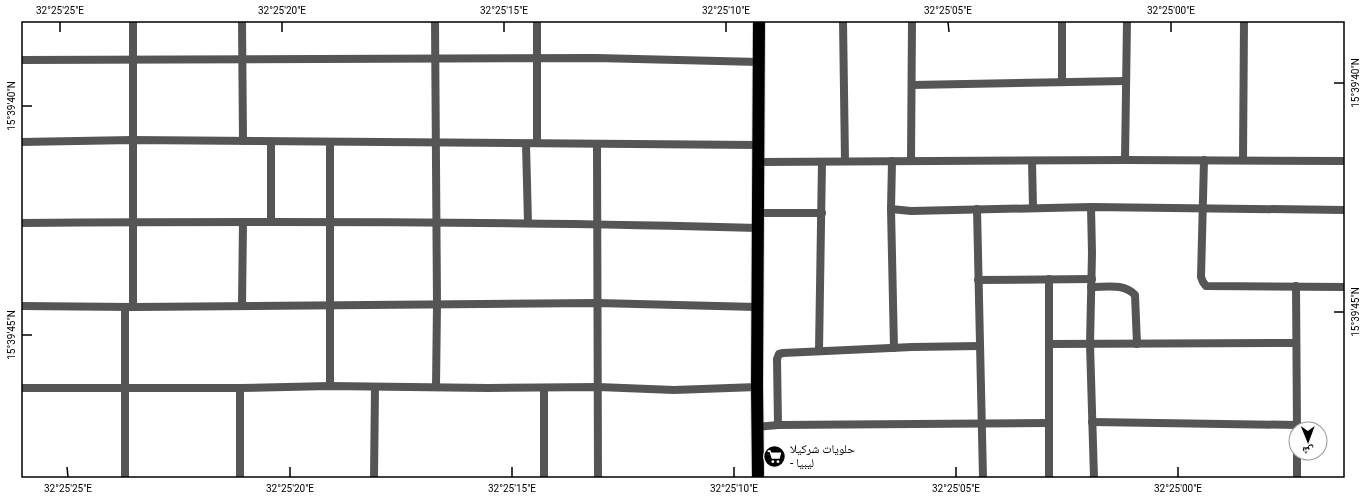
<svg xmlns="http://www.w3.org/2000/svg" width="1366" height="499" font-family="Roboto,'Noto Naskh Arabic',sans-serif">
	<rect width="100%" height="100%" fill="#fff"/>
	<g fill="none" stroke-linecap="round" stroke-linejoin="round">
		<defs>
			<polyline id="highway" points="758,478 757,387 759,21"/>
		</defs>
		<use href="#highway" stroke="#dbdbdb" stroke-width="14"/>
		<g stroke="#555" stroke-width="8">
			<polyline points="242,21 243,141"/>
			<polyline points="435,21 437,304 436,387"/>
			<polyline points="843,21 845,161"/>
			<polyline points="1062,21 1062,82"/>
			<polyline points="21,60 596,58 759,62"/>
			<polyline points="912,85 1126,81"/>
			<polyline points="21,142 133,140 758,145"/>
			<polyline points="271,142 271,222"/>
			<polyline points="537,143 537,21"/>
			<polyline points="526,144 528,223"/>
			<polyline points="597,145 598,478"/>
			<polyline points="1125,160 1127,21"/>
			<polyline points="1204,160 1201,277 1203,282 1206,286 1345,287"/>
			<polyline points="1243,160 1244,21"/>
			<polyline points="892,161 891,209 911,211 1091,207 1345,210"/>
			<polyline points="911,161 912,21"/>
			<polyline points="1032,161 1033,208"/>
			<polyline points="758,162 1125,160 1345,161"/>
			<polyline points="1091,207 1092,253 1090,344 1094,478"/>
			<polyline points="891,209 894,348"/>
			<polyline points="977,209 983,478"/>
			<polyline points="758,213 822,213"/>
			<path d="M 21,223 C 267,221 513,221 758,228"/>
			<polyline points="978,280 1092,279"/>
			<polyline points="1296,286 1297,429"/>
			<path d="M 1091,287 C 1107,287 1124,283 1135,295 L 1137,344"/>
			<polyline points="21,306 133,307 597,303 757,307"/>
			<polyline points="242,306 243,222"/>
			<polyline points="133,307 133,21"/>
			<polyline points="1050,344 1296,343"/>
			<polyline points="819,351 822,162"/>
			<polyline points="330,386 330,143"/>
			<polyline points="21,388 240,388 330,386 488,388 598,387 674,390 757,387"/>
			<polyline points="1092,422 1297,425"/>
			<polyline points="778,425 777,359 779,354 783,353 912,347 980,346"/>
			<polyline points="758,427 778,425 1049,423"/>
			<polyline points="1297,453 1297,478"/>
			<polyline points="125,478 125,307"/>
			<polyline points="240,478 240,388"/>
			<polyline points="374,478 375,387"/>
			<polyline points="544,478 544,388"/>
			<polyline points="1049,478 1049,279"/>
		</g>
		<use href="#highway" stroke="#000" stroke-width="12"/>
	</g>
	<path fill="none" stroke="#000" stroke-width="1.5" d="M 60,22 L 60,32M 282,22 L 282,32M 504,22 L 504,32M 726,22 L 726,32M 948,22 L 949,32M 1171,22 L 1171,32M 1334,83 L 1344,83M 22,106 L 32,106M 1334,312 L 1344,312M 22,335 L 32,335M 67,467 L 68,477M 290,467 L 290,477M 512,467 L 512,477M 734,467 L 734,477M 956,467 L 956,477M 1178,467 L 1178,477"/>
	<defs>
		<symbol id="supermarket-disc" viewBox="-11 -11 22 22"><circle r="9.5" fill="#000" stroke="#fff"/><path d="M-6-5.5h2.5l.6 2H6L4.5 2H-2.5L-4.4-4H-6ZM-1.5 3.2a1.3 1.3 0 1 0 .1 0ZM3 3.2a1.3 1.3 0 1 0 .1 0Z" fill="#fff"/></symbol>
	</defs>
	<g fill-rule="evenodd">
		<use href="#supermarket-disc" x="762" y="444" width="25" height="25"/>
	</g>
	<g text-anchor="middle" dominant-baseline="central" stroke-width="4" stroke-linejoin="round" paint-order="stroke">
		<g font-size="12" fill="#000" stroke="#fff" text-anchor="start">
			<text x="790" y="449">حلويات شركيلا<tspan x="790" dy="14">- ليبيا</tspan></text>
		</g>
	</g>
	<rect width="1366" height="499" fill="none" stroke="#ffffff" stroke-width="44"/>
	<g transform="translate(1308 441) rotate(179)"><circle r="19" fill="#ffffff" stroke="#999999"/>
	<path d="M0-3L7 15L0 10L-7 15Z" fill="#000000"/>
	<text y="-6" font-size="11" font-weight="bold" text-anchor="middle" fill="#000000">ش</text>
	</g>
	<rect x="22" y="22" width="1322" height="455" fill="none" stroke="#000" stroke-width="1.5"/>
	<g font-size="10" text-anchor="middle" fill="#000">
		<text x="60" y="14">32°25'25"E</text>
		<text x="282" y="14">32°25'20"E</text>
		<text x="504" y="14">32°25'15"E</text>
		<text x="726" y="14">32°25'10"E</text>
		<text x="948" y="14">32°25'05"E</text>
		<text x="1171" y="14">32°25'00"E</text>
		<text transform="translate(1355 83) rotate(-90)" y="4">15°39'40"N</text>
		<text transform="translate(11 106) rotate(-90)" y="4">15°39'40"N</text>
		<text transform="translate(1355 312) rotate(-90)" y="4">15°39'45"N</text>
		<text transform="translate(11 335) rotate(-90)" y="4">15°39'45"N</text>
		<text x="68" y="492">32°25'25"E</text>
		<text x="290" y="492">32°25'20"E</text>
		<text x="512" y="492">32°25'15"E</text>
		<text x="734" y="492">32°25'10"E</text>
		<text x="956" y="492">32°25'05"E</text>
		<text x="1178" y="492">32°25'00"E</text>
	</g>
</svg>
